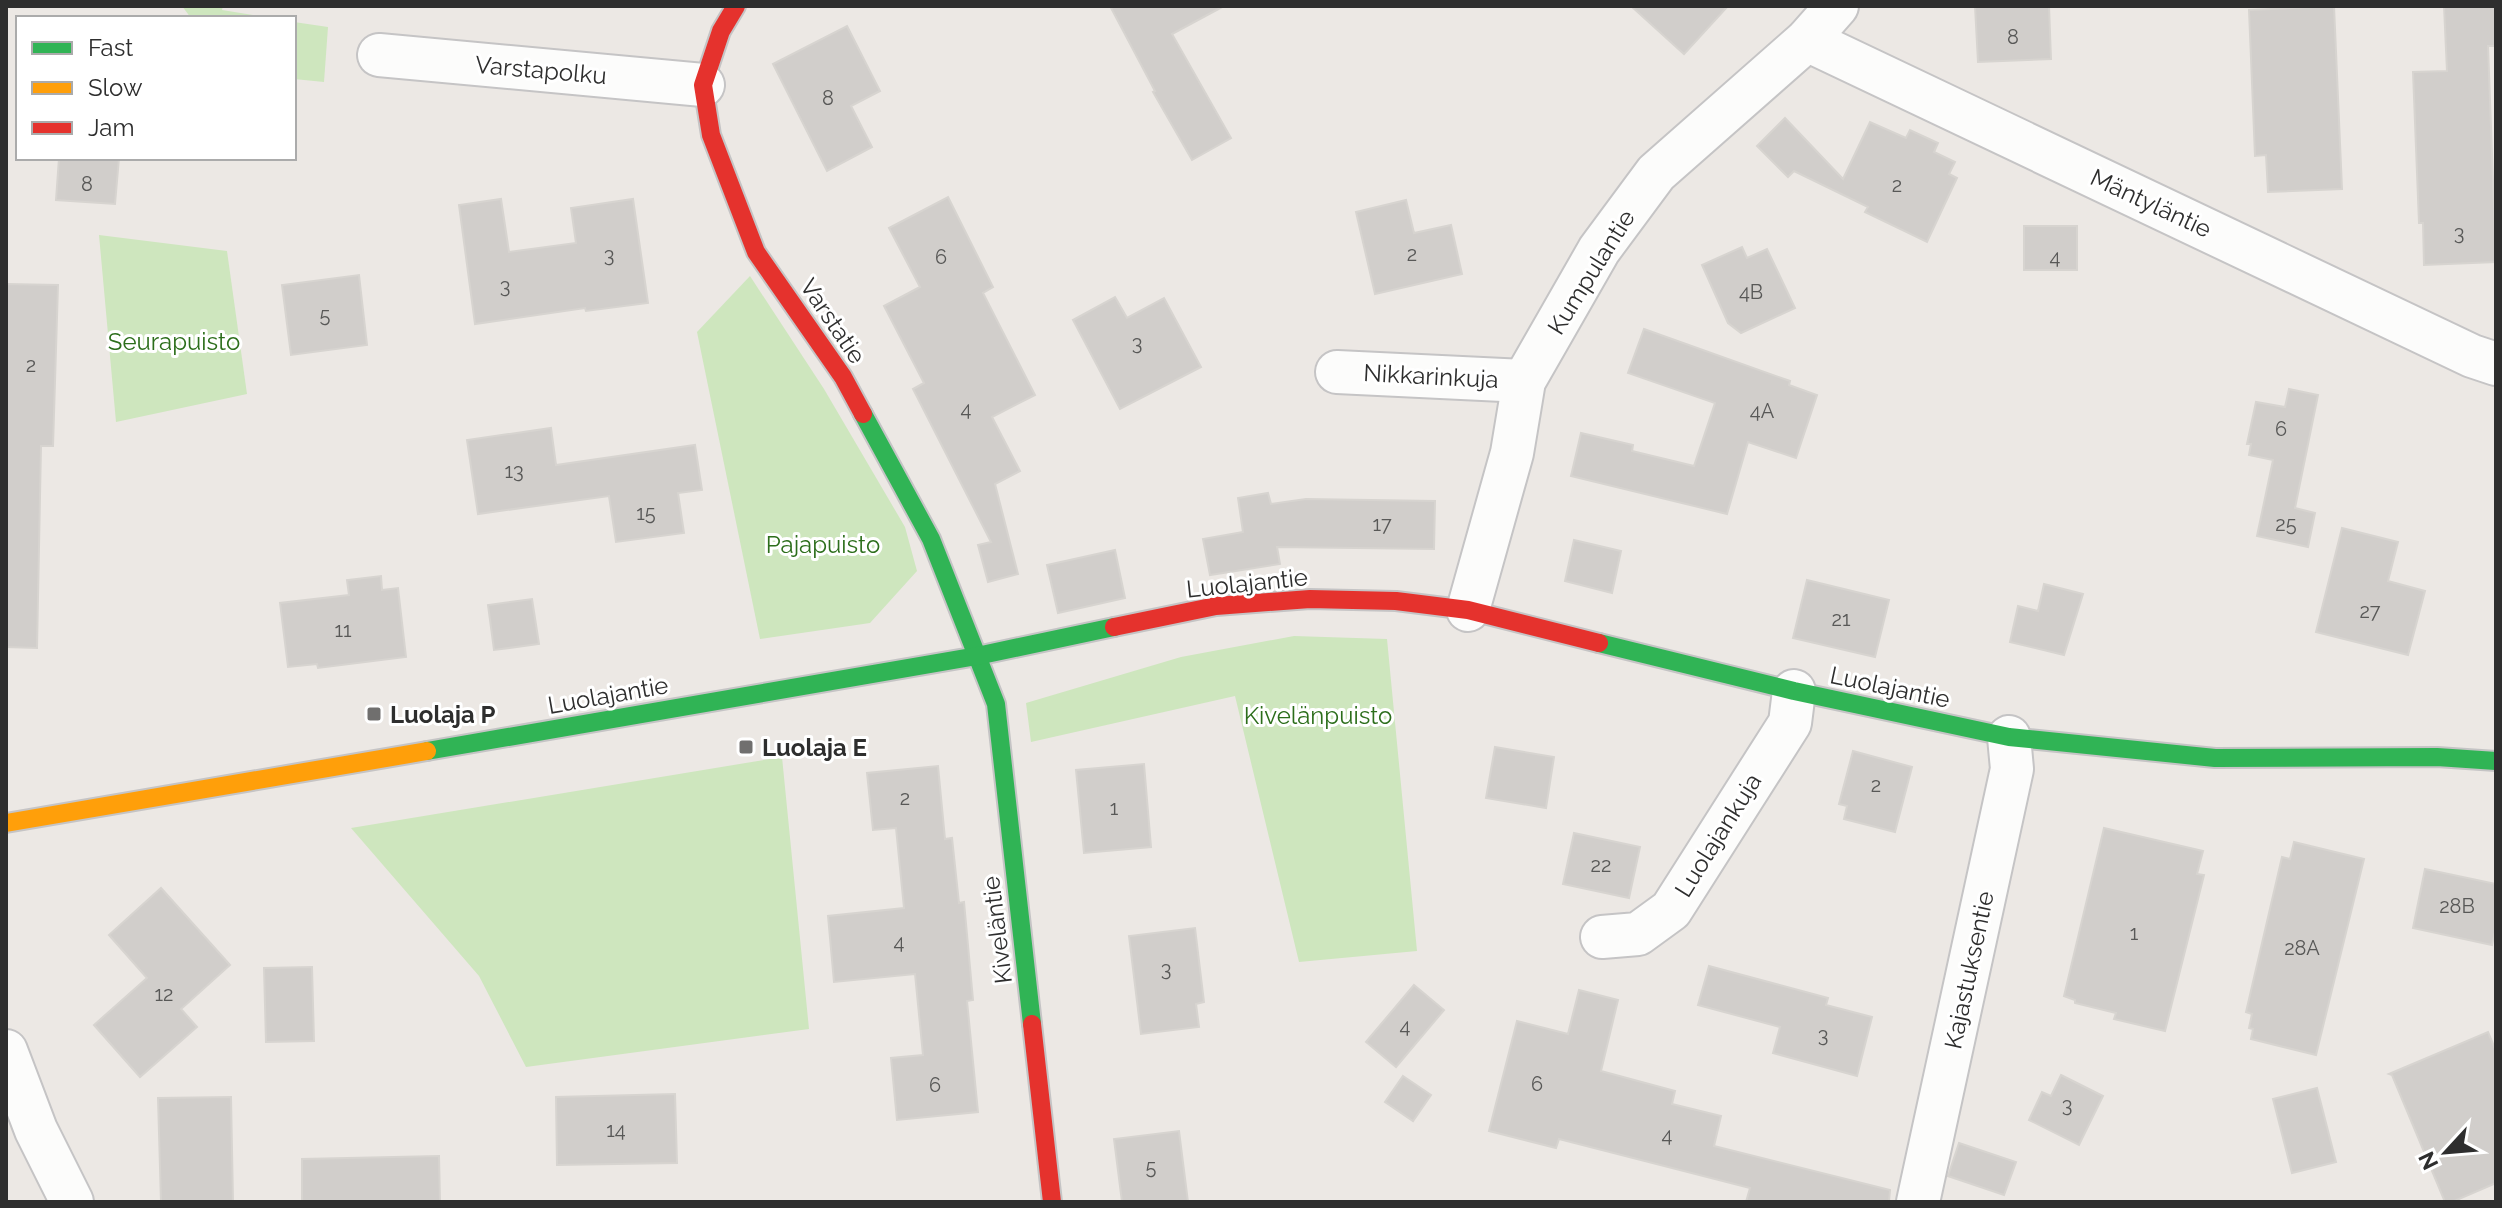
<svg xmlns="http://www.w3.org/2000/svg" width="2502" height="1208" font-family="Raleway,sans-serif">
	<rect width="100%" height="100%" fill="#ece8e4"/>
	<g fill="#cee6be">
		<polygon points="182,6 223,6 222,10 272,18 191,18"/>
		<polygon points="294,22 328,27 324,82 294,79"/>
		<polygon points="99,235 227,251 247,394 116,422"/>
		<polygon points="750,276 824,389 905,527 917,571 870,623 760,639 697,332"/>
		<polygon points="1294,636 1387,639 1417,951 1299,962 1235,696 1031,742 1026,703 1181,657"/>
		<polygon points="782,757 809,1029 526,1067 479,976 351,828"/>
	</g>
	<g fill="#d1cecb" stroke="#d7d4d0" stroke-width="2">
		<polygon points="1110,6 1224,6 1172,34 1231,138 1192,160 1153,92 1155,91"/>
		<polygon points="1631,6 1728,6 1684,54"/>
		<polygon points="1975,6 2049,6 2051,59 1978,62"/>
		<polygon points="2334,6 2342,189 2268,192 2266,155 2255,156 2249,10"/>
		<polygon points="2444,6 2496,6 2496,46 2488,46 2496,262 2424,265 2423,223 2419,223 2413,72 2447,71"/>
		<polygon points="847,26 880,91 851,106 872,147 827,171 773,64"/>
		<polygon points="1785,118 1843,179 1870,122 1906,138 1910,130 1938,143 1934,152 1955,162 1949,174 1957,178 1927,242 1865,212 1868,207 1794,171 1788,177 1757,146"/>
		<polygon points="59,158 119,158 115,204 56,200"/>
		<polygon points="948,197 993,287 983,293 1035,395 992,417 1020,471 995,484 1018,574 988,582 978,545 991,542 913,389 924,383 884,306 920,287 889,228"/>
		<polygon points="501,199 509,252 576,243 571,208 633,199 648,303 586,311 585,308 475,324 459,205"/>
		<polygon points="1406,200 1414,233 1451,225 1462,274 1375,294 1356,212"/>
		<rect x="2024" y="226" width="53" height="44"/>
		<polygon points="1742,247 1747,258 1767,249 1795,308 1741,333 1728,323 1702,265"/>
		<polygon points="359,275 367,345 291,355 282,285"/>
		<polygon points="6,284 58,285 53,446 41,446 37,648 6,647"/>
		<polygon points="1115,297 1127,318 1164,298 1201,367 1120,409 1073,320"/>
		<polygon points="1644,329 1790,381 1789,385 1817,395 1796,458 1748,442 1727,514 1571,476 1581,433 1633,445 1632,451 1694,466 1715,403 1628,373"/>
		<polygon points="2289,389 2318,395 2295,508 2315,513 2308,547 2257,536 2273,460 2249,455 2251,444 2247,444 2256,402 2285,407"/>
		<polygon points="551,428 556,465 695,445 702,490 678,493 684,533 616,542 609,496 478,514 467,440"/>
		<polygon points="1268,493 1271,504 1306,499 1435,501 1434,549 1277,547 1280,564 1210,575 1203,539 1243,532 1238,498"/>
		<polygon points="2342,528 2398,542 2388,581 2425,591 2408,655 2316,632"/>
		<polygon points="1574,540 1621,551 1612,593 1565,581"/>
		<polygon points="1115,550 1125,598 1058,613 1047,565"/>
		<polygon points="381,576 382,590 398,588 406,657 318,668 317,664 288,667 280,603 349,595 347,580"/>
		<polygon points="1807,580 1889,600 1875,657 1793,638"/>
		<polygon points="2044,584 2083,594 2064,655 2010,642 2018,606 2038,611"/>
		<polygon points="532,599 539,644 494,650 488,605"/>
		<polygon points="1495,747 1554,757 1546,808 1486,798"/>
		<polygon points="1853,751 1912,767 1895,832 1844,819 1847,806 1839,804"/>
		<polygon points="1144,764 1151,847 1084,853 1076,770"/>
		<polygon points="938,766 945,839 952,838 959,903 964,902 973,1000 967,1001 978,1112 897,1120 891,1058 923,1055 915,974 834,982 828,916 904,908 896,828 873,830 867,773"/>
		<polygon points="2104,828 2203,851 2197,874 2204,875 2165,1031 2114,1019 2116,1013 2075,1003 2075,1000 2064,996"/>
		<polygon points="1574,833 1640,847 1629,898 1563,884"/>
		<polygon points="2294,842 2364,859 2316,1055 2251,1039 2253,1029 2249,1028 2252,1014 2246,1012 2282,857 2290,859"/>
		<polygon points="2425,869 2496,884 2496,928 2492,945 2413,928"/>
		<polygon points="161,888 230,965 181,1009 197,1027 140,1077 94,1025 147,978 109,935"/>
		<polygon points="1195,928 1204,1002 1196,1004 1199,1027 1141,1034 1129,936"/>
		<polygon points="1709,966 1828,998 1826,1005 1872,1017 1857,1076 1773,1053 1780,1027 1698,1005"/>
		<polygon points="312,967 314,1041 266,1042 264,968"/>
		<polygon points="1414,985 1444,1010 1396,1067 1366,1042"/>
		<polygon points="1579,990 1618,1000 1601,1071 1675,1091 1672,1104 1721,1116 1714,1146 1890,1190 1889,1202 1746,1202 1750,1188 1559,1139 1556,1148 1489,1131 1517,1021 1568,1034"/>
		<polygon points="2488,1032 2496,1051 2496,1183 2452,1202 2445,1202 2392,1075 2389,1074"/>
		<polygon points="2061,1075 2103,1096 2079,1145 2029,1120 2042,1092 2051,1096"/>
		<polygon points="1403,1076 1431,1095 1413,1121 1385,1102"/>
		<polygon points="2317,1088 2336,1162 2292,1173 2273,1099"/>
		<polygon points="675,1094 677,1163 557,1165 556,1097"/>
		<polygon points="231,1097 233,1202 161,1202 158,1098"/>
		<polygon points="1179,1131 1188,1202 1122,1202 1114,1139"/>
		<polygon points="1959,1143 2016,1162 2004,1195 1948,1176"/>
		<polygon points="439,1156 440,1202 302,1202 302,1159"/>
	</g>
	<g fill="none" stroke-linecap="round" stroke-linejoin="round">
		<defs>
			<g id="street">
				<polyline points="1807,40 2472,356 2496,364"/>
				<polyline points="379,55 703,85"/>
				<polyline points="1337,372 1524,381"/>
				<polyline points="1468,610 1512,453 1524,381 1599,250 1656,173 1807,40 1837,6"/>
				<polyline points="1602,937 1638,934 1671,910 1790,723 1794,691"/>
				<polyline points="6,1051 36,1130 72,1202"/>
				<polyline points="1918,1202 2012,769 2009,737"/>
			</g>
			<g id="fast">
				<polyline points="863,414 931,539 996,704 1032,1024"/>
				<polyline points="1599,643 1794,691 2009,737 2215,758 2437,757 2496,761"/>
				<polyline points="427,751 977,656 1114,627"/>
			</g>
			<polyline id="slow" points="6,823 427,751"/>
			<g id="jam">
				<polyline points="736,6 721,31 703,85 711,135 756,252 843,377 863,414"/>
				<polyline points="1114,627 1216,606 1310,599 1396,601 1468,610 1599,643"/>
				<polyline points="1032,1024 1052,1202"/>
			</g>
		</defs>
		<use href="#street" stroke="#c5c4c5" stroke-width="46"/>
		<use href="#fast" stroke="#c5c4c5" stroke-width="22"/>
		<use href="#slow" stroke="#c5c4c5" stroke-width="22"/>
		<use href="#jam" stroke="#c5c4c5" stroke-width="22"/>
		<use href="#street" stroke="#fcfcfb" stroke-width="42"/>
		<use href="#fast" stroke="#30b455" stroke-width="18"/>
		<use href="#slow" stroke="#ff9f0a" stroke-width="18"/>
		<use href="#jam" stroke="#e5322d" stroke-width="18"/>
	</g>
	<g fill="#706f6e" stroke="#fff" stroke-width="3">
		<rect x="366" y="706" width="16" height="16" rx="4"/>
		<rect x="738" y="739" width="16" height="16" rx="4"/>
	</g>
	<g text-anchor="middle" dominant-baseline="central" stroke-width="6" stroke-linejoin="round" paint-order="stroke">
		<g font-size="20" fill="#585857">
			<text x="2013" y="37">8</text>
			<text x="828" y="98">8</text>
			<text x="87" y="184">8</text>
			<text x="1897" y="185">2</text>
			<text x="2459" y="233">3</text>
			<text x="1412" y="254">2</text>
			<text x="609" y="255">3</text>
			<text x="941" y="257">6</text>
			<text x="2055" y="257">4</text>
			<text x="505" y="286">3</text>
			<text x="1751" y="292">4B</text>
			<text x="325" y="315">5</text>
			<text x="1137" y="343">3</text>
			<text x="31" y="365">2</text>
			<text x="966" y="409">4</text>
			<text x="1762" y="411">4A</text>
			<text x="2281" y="429">6</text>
			<text x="514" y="471">13</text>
			<text x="646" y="513">15</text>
			<text x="1382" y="524">17</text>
			<text x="2286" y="524">25</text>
			<text x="2370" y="611">27</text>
			<text x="1841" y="619">21</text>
			<text x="343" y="630">11</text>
			<text x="1876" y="785">2</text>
			<text x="905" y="798">2</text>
			<text x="1114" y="808">1</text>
			<text x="1601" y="865">22</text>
			<text x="2457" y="906">28B</text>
			<text x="2134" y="933">1</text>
			<text x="899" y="942">4</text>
			<text x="2302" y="948">28A</text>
			<text x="1166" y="969">3</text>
			<text x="164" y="994">12</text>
			<text x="1405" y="1026">4</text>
			<text x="1823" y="1035">3</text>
			<text x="1537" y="1084">6</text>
			<text x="935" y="1085">6</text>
			<text x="2067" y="1105">3</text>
			<text x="616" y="1130">14</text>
			<text x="1667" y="1135">4</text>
			<text x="1151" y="1167">5</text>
		</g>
		<g font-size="24" fill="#2e2e2e" stroke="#fff">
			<text transform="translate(541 70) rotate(5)">Varstapolku</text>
			<text transform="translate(2151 203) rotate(25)">Mäntyläntie</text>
			<text transform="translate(1591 272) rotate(-58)">Kumpulantie</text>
			<text transform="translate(833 321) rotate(56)">Varstatie</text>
			<text transform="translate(1431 376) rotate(3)">Nikkarinkuja</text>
			<text transform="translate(1247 583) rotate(-6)">Luolajantie</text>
			<text transform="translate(1890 687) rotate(12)">Luolajantie</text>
			<text transform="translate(608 695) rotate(-10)">Luolajantie</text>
			<text transform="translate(1718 835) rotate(-58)">Luolajankuja</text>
			<text transform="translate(997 930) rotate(-97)">Kiveläntie</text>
			<text transform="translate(1969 970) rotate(-78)">Kajastuksentie</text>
		</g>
		<g font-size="24" fill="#2c6e1b" stroke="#fff">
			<text x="174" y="341">Seurapuisto</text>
			<text x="823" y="544">Pajapuisto</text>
			<text x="1318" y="715">Kivelänpuisto</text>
		</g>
		<g font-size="24" font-weight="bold" fill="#2e2e2e" stroke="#fff" text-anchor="start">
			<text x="390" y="714">Luolaja P</text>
			<text x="762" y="747">Luolaja E</text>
		</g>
	</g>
	<rect width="2502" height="1208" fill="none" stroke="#2e2e2e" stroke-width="16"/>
	<rect x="16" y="16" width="280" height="144" fill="#ffffff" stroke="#ababab" stroke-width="2"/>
	<rect x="32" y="42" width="40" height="12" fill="#30b455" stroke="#ababab" stroke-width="2"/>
	<text x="88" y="56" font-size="24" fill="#2e2e2e">Fast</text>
	<rect x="32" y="82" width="40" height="12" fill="#ff9f0a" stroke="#ababab" stroke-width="2"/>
	<text x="88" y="96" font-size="24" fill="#2e2e2e">Slow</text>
	<rect x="32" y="122" width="40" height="12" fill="#e5322d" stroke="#ababab" stroke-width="2"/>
	<text x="88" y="136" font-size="24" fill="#2e2e2e">Jam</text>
	<g transform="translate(2446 1152) rotate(244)" stroke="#ffffff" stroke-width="6" paint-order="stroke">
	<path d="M0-6L14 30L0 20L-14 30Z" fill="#2e2e2e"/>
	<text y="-12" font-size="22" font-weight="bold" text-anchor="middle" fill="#2e2e2e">N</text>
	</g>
</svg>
